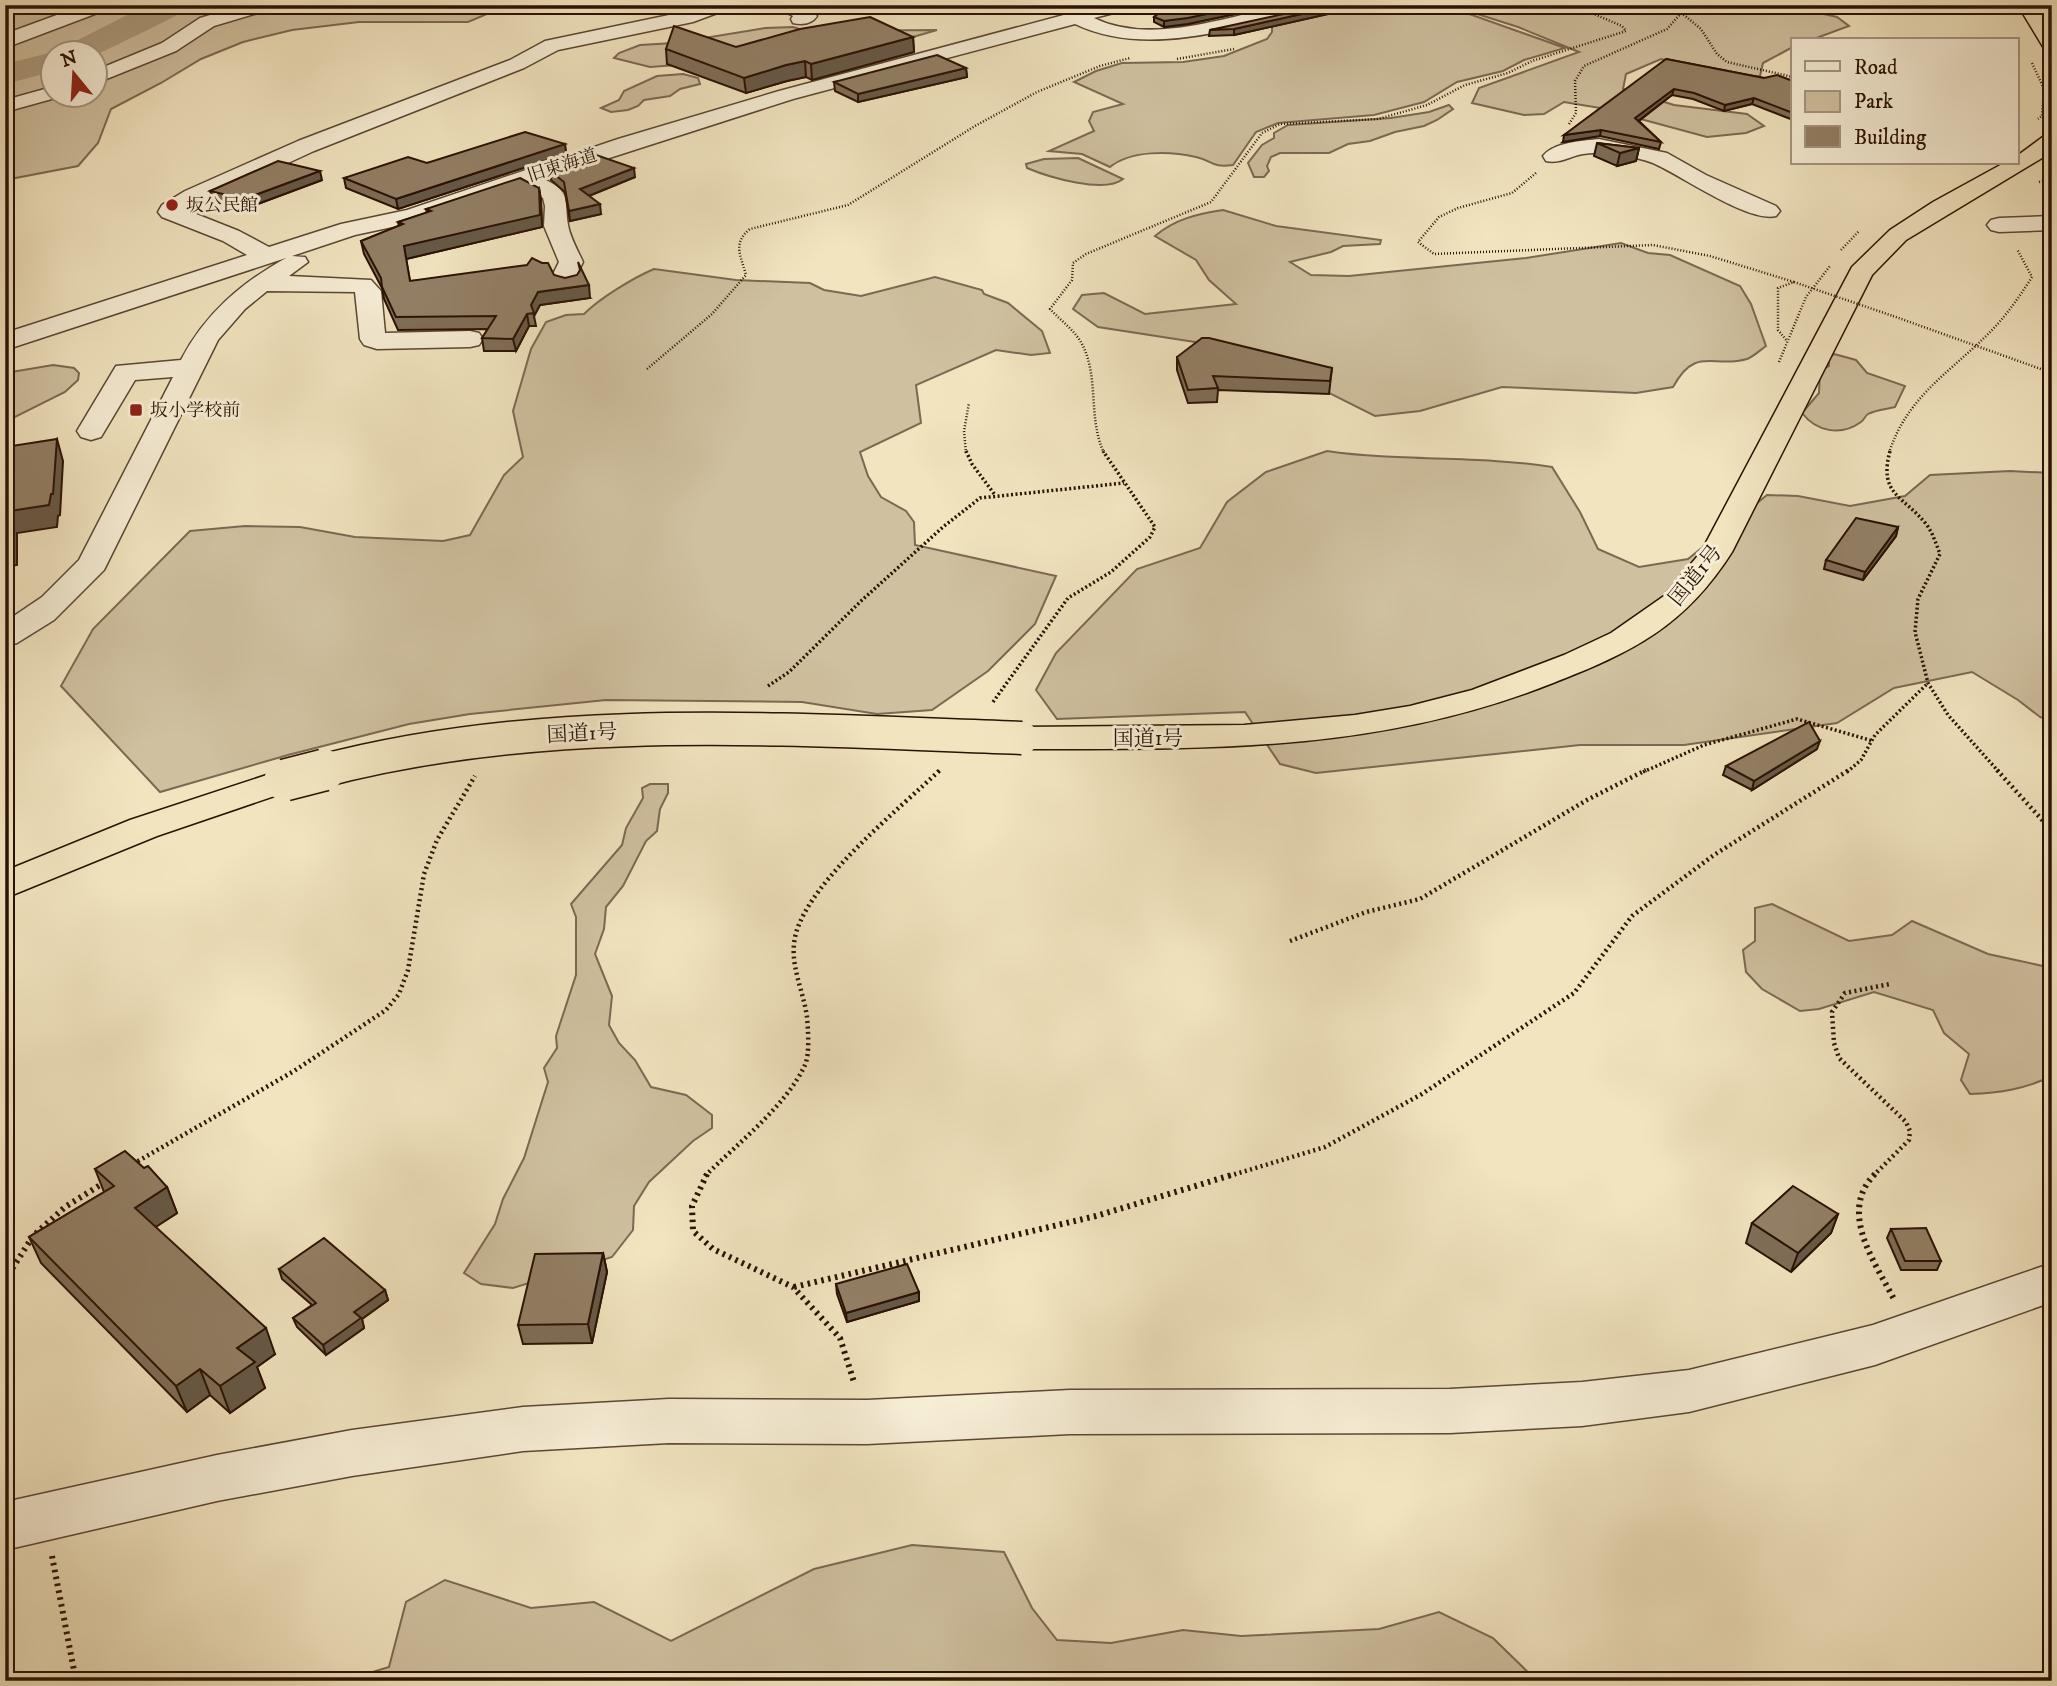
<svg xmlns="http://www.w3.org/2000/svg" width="2057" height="1686" viewBox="0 0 2057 1686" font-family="'IM FELL DW Pica','Noto Serif JP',serif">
<rect width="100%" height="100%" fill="#f1e4bf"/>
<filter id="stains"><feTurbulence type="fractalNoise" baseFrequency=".00286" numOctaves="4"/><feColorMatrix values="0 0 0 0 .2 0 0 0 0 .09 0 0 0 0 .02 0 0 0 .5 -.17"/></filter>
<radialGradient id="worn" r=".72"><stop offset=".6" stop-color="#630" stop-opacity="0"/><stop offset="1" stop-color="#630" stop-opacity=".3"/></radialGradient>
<g fill="#cfc09f" stroke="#7d6852" stroke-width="2" fill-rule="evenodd">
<path d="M5,5H508L468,22H359L292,30L243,42L201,59L161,83L111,109L98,143L78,166L5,180ZM52,52H94V94H52Z"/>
<path d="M1364,5H1444L1565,48L1524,60L1503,71L1457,82L1424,102L1374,115L1278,123L1256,132L1233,165C1211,168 1214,161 1196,157C1170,151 1131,150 1110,167L1082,154L1049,151L1094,131L1089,121L1093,112L1123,104L1074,82L1096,71L1122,63L1183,62L1224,56L1267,39L1272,32V26L1333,9Z"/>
<polygon points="1449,5 1784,5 1837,17 1849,26 1811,40 1793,40 1793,47 1763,63 1760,76 1747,79 1661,59 1626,74 1623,89 1674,105 1747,114 1764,126 1746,133 1707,137 1600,108 1564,102 1544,114 1524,115 1472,103 1479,88 1579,52 1518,27"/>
<polygon points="793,27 806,31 937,30 913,37 677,65 650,67 614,58 619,53 640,45 674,43 765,28"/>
<polygon points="683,74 698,78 700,84 680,89 670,96 644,100 638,106 628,110 611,112 601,108 619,100 624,91 657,76"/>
<polygon points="1449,105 1453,109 1437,120 1424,126 1395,132 1370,141 1348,144 1329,153 1280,153 1271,157 1267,166 1269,171 1264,177 1254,177 1248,163 1262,145 1274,138 1274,133 1288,125 1391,118 1429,112"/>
<path d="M1078,158L1123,179C1105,194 1048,177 1027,168L1026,164L1044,159Z"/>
<path d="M1223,210L1276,226L1381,240L1380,244L1343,246L1331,252L1290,262L1311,275L1349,276L1526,258L1621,243L1648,253L1670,255L1740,286L1751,304L1766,346C1760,350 1753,357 1747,359C1713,369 1696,345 1673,387L1636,393L1502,387L1420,411L1375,416L1331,394L1266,353L1098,327L1073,309L1082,295L1104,293L1145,314L1236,304L1209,280L1196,260L1155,236C1175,219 1197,214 1223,210Z"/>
<path d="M654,269L736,280L810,283L824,290L861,296L935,277L982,290L984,294L1008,303L1042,331L1050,353L1031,355L996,350L916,385L921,423L860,452L868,476L881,497L906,511L914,522L915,545L1056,576L1035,624L988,671L932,710L877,714L802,702L606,700L470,714L409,724L288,755L160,792L61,686L93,629L190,531L245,526L300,527L355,537L443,541L470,535L504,475L523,457L513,411L531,349L546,322L566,315L584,314C600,298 633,278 654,269Z"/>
<path d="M1834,354L1856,360L1867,373L1905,386L1895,407C1887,409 1875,410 1868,414C1865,416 1864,420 1861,422C1840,437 1816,431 1802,413L1819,393L1820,371L1829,366V358Z"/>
<polygon points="53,365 74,368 79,373 78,380 65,392 5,422 5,373"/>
<path d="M1327,451C1401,462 1477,455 1552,467L1580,512L1598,549L1639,567L1688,559L1767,495L1798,496L1850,506L1905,496L1930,475L2010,471L2052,473V722L2040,717L2018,700L1972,672L1894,688L1837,723L1684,745H1580L1316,773L1280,764L1245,712L1057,719L1036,690L1056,653L1137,569L1200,548L1227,502L1266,472Z"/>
<polygon points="650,784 668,784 668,793 660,809 657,831 646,841 623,886 606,907 604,929 595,954 612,996 609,1025 619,1043 635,1060 651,1087 686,1095 712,1115 712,1128 693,1141 649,1182 634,1206 633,1230 612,1257 513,1288 481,1284 464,1273 495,1224 503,1199 524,1158 548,1082 544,1068 557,1048 556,1036 576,975 576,917 571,904 622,845 626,828 643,798 642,788"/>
<path d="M1772,904L1849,941L1892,935L1912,921L1988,954L2052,968V1076C2025,1089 2000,1093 1970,1094L1961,1080L1969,1054L1944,1033L1933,1010L1874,992L1819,1009L1800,1011L1762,989L1746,972L1743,950L1755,941V908Z"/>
<polygon points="912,1545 1004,1552 1032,1608 1057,1640 1111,1643 1183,1630 1241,1636 1379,1629 1439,1612 1493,1638 1537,1681 343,1681 389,1667 406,1602 445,1580 531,1608 594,1602 671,1641 814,1569"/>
</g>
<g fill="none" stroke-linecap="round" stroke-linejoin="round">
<g fill="#ae9c7f" fill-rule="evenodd">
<path d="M193,5C189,11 108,49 94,56V52H63L68,45L145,6Z"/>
<polygon points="53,52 52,72 5,84 5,64"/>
</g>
<g stroke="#5c4633" stroke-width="3">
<g id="minor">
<polygon points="84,5 111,5 108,9 5,48 5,34"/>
<polygon points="244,5 274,5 271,9 214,26 176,51 94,84 94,71 162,43 200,18"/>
<path d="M705,5H731L728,9L693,22L558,50L524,68L314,151L186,210L239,231L269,247L341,224L407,210L618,139L779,91L1101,5H1132L1129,9L1094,18C1152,46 1225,16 1284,6C1300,3 1317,5 1333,5L1324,10C1244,22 1153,61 1075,24L793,99L544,179C572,192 564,200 568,225C570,237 578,251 583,262L576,276L579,281L576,286L567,288L558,286L552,276L559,262L544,226L545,206L543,198L522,187L420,221L355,235L292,256L305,257L308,262L289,276L371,280L381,291L385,333L470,331L479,333L483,339L479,345L470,347L377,349L364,345L360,339L355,292L267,291L245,309L218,340L104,570L54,620L17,643L5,646V622L42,597L79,560L173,377L135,380L101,437L91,440L81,437L77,431L116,366L181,360C205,314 241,283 286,258L5,350V333L247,255L223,241L162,217L158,212L162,205L185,191L298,141L510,60L545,41L688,11Z"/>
<path d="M772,5C788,5 806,3 817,16C812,24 802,25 793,23L791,19L793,16Z"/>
<polygon points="52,87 52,94 61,94 59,97 5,112 5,100"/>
<path d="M1599,139L1667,153L1706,175L1776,206L1780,211L1776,216C1748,223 1681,175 1653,163C1633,156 1603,151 1583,154C1570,156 1560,164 1546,161L1543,156C1554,142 1582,141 1599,139Z"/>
<polygon points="2052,216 2052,230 1999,232 1991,230 1987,225 1991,220 1999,218"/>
<polygon points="2052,1263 2052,1302 1875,1365 1689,1412 1582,1426 1450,1433 1070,1434 867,1444 669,1443 523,1451 352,1476 217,1501 5,1550 5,1502 217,1455 352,1430 523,1407 669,1399 867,1400 1070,1390 1450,1389 1582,1382 1689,1370 1873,1325"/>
</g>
</g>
<g stroke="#2b1104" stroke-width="3">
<g id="highway">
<polygon points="2023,5 2041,5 2040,12 2052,30 2052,52 2045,50 2022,12"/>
<path d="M2052,135V152L1906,240L1872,275L1732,552C1685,626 1633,652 1553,683C1377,753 1208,749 1022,749L1009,746L1004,738L1009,730L1022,727L1244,725L1355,715L1410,706L1472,690L1564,655L1611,633L1664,596L1701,552L1852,267L1890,230L1933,202L2004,163H2017V156L2044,136Z"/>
<polygon points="285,769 298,772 303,780 298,788 157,836 5,898 5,871 130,820"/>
</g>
</g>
<g stroke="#2b1104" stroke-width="2.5" stroke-dasharray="1 2" stroke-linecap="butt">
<polyline points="1672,5 1701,29 1717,54 1727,62 1793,77"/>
<polyline points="1177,59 1234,49"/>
<polyline points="2032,63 2044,89 2042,116 2038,119"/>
<polyline points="1569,124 1576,113 1575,81 1584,66 1667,29 1682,12"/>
<polyline points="1536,173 1512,193 1458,208 1439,217 1418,242 1434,254 1653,245 1710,256 1794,282 1778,288 1778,330 1787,341"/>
<polyline points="2039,182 2052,178"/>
<polyline points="1841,250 1859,231"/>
<polyline points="1893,316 2052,373"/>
<polyline points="1779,362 1806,297 1830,266"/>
<path d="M647,369L712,314L746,275C741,256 732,243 750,229L848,205L975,126L1037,92L1100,66L1130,58"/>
<polyline points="966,453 964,431 969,403"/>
<path d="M1104,453C1088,419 1099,379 1083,346C1076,331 1061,321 1050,309L1072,280L1073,263L1086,254L1211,202L1262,133L1280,124L1378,119L1427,105L1465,85L1508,73L1532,61L1626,31L1622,26L1587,11V5"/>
<path d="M1889,453C1906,399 1947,374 1985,337C2004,319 2018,299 2032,277L2017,249"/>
</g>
<g stroke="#2b1104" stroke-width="3.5" stroke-dasharray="2 2.5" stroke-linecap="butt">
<polyline points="966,451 972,464 995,495"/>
<path d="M1890,451C1878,495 1904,496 1926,524C1933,533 1936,544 1940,554L1918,599L1915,632L1928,683L1948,715L1999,772"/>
<polyline points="768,686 789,672 861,601 943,527 980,498 1124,483"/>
<polyline points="993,702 1068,598 1111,572 1150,537 1155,527 1103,451"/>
<polyline points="938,772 940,770"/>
<polyline points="1643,772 1704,745 1797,719 1873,741"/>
<polyline points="1847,772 1861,760 1875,735 1928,683"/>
</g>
<g stroke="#2b1104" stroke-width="4.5" stroke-dasharray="2 3.5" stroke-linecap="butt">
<polyline points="1997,770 2044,822 2052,835"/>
<polyline points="1290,941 1366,912 1420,899 1587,800 1646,770"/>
<polyline points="133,1164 294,1071 386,1010 399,994 408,970 424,874 437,840 475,776"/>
<path d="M705,1176C737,1144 786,1106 805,1065C810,1054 808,1029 807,1017C803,988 788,963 796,933C811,880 899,809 940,770"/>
<polyline points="1229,1176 1325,1147 1422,1094 1574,993 1632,916 1714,855 1849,770"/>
<polyline points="1873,1176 1909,1140 1910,1131 1906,1122 1839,1058 1834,1043 1832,1012 1845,993 1890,984"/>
</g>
<g stroke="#2b1104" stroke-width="6" stroke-dasharray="2.5 4.5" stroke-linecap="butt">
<polyline points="707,1174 692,1206 693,1231 713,1249 793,1287 840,1338 854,1382"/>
<path d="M1875,1174C1837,1212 1876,1264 1895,1301"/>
<polyline points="5,1280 33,1236 65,1207 105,1182"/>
<polyline points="794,1287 1096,1216 1235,1174"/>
<polyline points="52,1556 76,1681"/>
</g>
<use href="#minor" fill="#f6edd5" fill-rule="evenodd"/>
<use href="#highway" fill="#f1e4bf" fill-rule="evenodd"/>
<g stroke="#2b1104" stroke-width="35" stroke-linecap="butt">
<path id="highway-bridge-far1" d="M318,772C546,711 788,730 1022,738"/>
</g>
<g stroke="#2b1104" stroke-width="44" stroke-linecap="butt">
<polyline id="highway-bridge" points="285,780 324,770"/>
</g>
<polyline stroke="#2b1104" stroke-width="2.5" stroke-dasharray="1 2" stroke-linecap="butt" points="1794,282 1893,316"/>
<use href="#highway-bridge-far1" stroke="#f1e4bf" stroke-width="32"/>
<use href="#highway-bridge" stroke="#f1e4bf" stroke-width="41"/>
</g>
<g fill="#7e6d57" stroke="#2b1104" stroke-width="2">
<polygon points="805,5 836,5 816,12"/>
<polygon points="1169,5 1278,5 1188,24 1164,27 1154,22 1154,17"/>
<polygon points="1908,5 1939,5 1934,10"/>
<polygon points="1337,12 1234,35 1209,36 1210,30"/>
<polygon points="913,37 914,52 812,80 806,77 787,81 746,93 667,64 666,49 736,47"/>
<polygon points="1666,59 1764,78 1793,81 1793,120 1752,104 1724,111 1693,99 1672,95 1639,121 1661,142 1659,149 1600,136 1563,142"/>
<polygon points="966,68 967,77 858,102 835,91 834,82"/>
<polygon points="1597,143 1639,148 1636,161 1617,166 1594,156"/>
<polygon points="565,144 566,154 398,209 346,188 344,178 427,163"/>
<polygon points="549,170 635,177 589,196 601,214 570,221 565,192 551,180"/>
<polygon points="322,180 247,208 213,201 210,191"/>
<polygon points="539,188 541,200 542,227 406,259 410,281 554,275 590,298 540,305 534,316 536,326 529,326 516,351 484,351 482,338 488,329 398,330 384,299 382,288 364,254 361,241 399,226 398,222 427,213 426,209"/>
<polygon points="1177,357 1332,368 1329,394 1218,390 1217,402 1188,403 1177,370"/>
<polygon points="1898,527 1896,536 1863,580 1824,569 1826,560"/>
<polygon points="1817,749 1752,790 1723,775 1726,766"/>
<polygon points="144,1168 167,1187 177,1213 155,1227 275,1354 257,1367 265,1388 230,1413 210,1395 187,1412 41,1263 29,1237 104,1192 95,1169"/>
<polygon points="1838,1214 1831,1233 1791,1272 1746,1243 1752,1223"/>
<polygon points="1891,1229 1941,1261 1937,1270 1901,1270 1887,1238"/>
<polygon points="603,1253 607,1272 592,1343 523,1344 518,1325"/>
<polygon points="279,1269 385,1290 388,1300 362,1319 364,1328 326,1355 297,1327 293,1318 312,1305 282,1279"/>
<polygon points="836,1284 919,1292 919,1301 847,1322 837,1294"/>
</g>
<g fill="#665947" stroke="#2b1104" stroke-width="2">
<polygon points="818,5 836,5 816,12 816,6"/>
<polygon points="1250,5 1278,5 1188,24 1164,27 1164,21"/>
<polygon points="1338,6 1337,12 1234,35 1234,29"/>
<polygon points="913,37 914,52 812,80 811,64"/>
<polygon points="805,61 806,77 787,81 746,93 744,78 786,65"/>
<polygon points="966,68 967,77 858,102 858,94"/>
<polygon points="1674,89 1672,95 1634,124 1635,118"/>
<polygon points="1754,98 1752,104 1724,111 1725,105"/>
<polygon points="1601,130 1600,136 1563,142 1564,135"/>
<polygon points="565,144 566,154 398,209 396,199"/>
<polygon points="1639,148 1636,161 1617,166 1620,153"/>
<polygon points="634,168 635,177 581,199 580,189"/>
<polygon points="320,171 322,180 247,208 244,199"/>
<polygon points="539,188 541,200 542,227 406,259 404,246"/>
<polygon points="600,204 601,214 570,221 569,211"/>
<polygon points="589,285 590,298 540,305 534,316 531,305 538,292"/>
<polygon points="527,314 529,326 516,351 513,339"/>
<polygon points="57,439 63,461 60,515 58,516 57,527 17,533 17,565 5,567 5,543 10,511"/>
<polygon points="1898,527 1896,536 1863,580 1865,572"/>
<polygon points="1820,741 1817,749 1752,790 1754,781"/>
<polygon points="167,1187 177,1213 145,1234 135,1208"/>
<polygon points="1838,1214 1831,1233 1791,1272 1798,1253"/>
<polygon points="603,1253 607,1272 592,1343 588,1324"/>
<polygon points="385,1290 388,1300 362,1319 364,1328 326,1355 323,1345 354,1312"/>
<polygon points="919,1292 919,1301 847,1322 846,1313"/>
<polygon points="266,1328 275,1354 257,1367 265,1388 230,1413 220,1386 237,1348"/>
<polygon points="200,1369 210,1395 187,1412 176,1386"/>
</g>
<g fill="#927f65" stroke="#2b1104" stroke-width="2">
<polygon points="1169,5 1250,5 1188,18 1164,21 1154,17"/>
<polygon points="1325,5 1338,6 1234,29 1210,30"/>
<polygon points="870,17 913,37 811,64 805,61 786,65 744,78 666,49 674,26 736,47 800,29"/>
<polygon points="937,55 966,68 858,94 834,82"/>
<polygon points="1666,59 1764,78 1777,75 1793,81 1793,113 1754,98 1725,105 1694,93 1674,89 1635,118 1661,142 1601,130 1564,135"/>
<polygon points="525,132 565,144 396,199 344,178 408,157 427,163"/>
<polygon points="1597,143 1639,148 1620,153"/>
<polygon points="596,155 634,168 580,189 600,204 569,211 564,182 549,170"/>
<polygon points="278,161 320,171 244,199 210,191"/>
<polygon points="520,178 539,188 540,215 404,246 410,281 527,265 532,258 542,263 548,263 554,275 565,278 577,275 580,270 578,262 589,285 538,292 531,305 534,313 527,314 513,339 482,338 496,316 396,317 382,287 381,278 361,241 403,224 398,222 431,211 426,209"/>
<polygon points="1202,338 1209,338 1332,368 1330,381 1213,376 1218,388 1188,390 1177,357"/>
<polygon points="57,439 53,494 51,494 49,505 10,511 10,543 5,543 5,447"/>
<polygon points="1856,518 1898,527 1865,572 1826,560"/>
<polygon points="1809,722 1820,741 1754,781 1726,766"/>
<polygon points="125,1151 144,1168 148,1166 167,1187 135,1208 266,1328 237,1348 255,1362 220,1386 200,1369 176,1386 29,1237 114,1186 95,1169"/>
<polygon points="1793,1186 1838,1214 1798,1253 1752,1223"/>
<polygon points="1926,1228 1941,1261 1905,1261 1891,1229"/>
<polygon points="324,1238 385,1290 354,1312 361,1318 323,1345 293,1318 316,1303 279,1269"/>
<polygon points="603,1253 588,1324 518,1325 535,1254"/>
<polygon points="907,1264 919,1292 846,1313 836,1284"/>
</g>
<g fill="#8f2418" stroke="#f6edd5" stroke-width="2.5">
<circle cx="172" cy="205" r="7"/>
<rect x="129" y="403" width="14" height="14" rx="3.5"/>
</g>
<g text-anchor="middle" stroke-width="6" stroke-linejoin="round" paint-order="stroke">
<g font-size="18" fill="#2b1104" stroke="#f6edd5">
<text transform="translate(562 165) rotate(-18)" y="6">旧東海道</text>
</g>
<g font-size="18" fill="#2b1104" stroke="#f6edd5" text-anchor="start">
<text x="186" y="211">坂公民館</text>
<text x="150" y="416">坂小学校前</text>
</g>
<g font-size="21" fill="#2b1104" stroke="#f6edd5">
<text transform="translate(1695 575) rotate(-51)" y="7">国道1号</text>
<text transform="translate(582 733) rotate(-3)" y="7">国道1号</text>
<text x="1148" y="745">国道1号</text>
</g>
</g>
<rect width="2057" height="1686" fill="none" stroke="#f1e4bf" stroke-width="28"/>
<rect x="7" y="7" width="2043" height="1672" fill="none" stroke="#2b1104" stroke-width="3.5"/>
<rect x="14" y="14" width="2029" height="1658" fill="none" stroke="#2b1104" stroke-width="2"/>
<rect x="1791" y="38" width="228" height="126" fill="#f6edd5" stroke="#a59581" stroke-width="2"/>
<rect x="1805" y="61" width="35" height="10" fill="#f6edd5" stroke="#a59581" stroke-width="2"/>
<text x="1854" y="74" font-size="21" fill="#2b1104">Road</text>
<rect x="1805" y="91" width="35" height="21" fill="#cfc09f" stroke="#a59581" stroke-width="2"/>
<text x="1854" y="108" font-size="21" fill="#2b1104">Park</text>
<rect x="1805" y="126" width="35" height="21" fill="#927f65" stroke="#a59581" stroke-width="2"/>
<text x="1854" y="144" font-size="21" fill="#2b1104">Building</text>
<g transform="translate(74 74) rotate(342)"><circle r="33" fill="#f6edd5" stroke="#a59581" stroke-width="2"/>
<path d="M0-5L12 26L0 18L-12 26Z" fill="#8f2418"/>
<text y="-10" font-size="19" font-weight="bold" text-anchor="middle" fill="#2b1104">N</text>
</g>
<rect width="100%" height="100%" filter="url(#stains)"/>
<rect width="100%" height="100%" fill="url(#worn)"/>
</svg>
